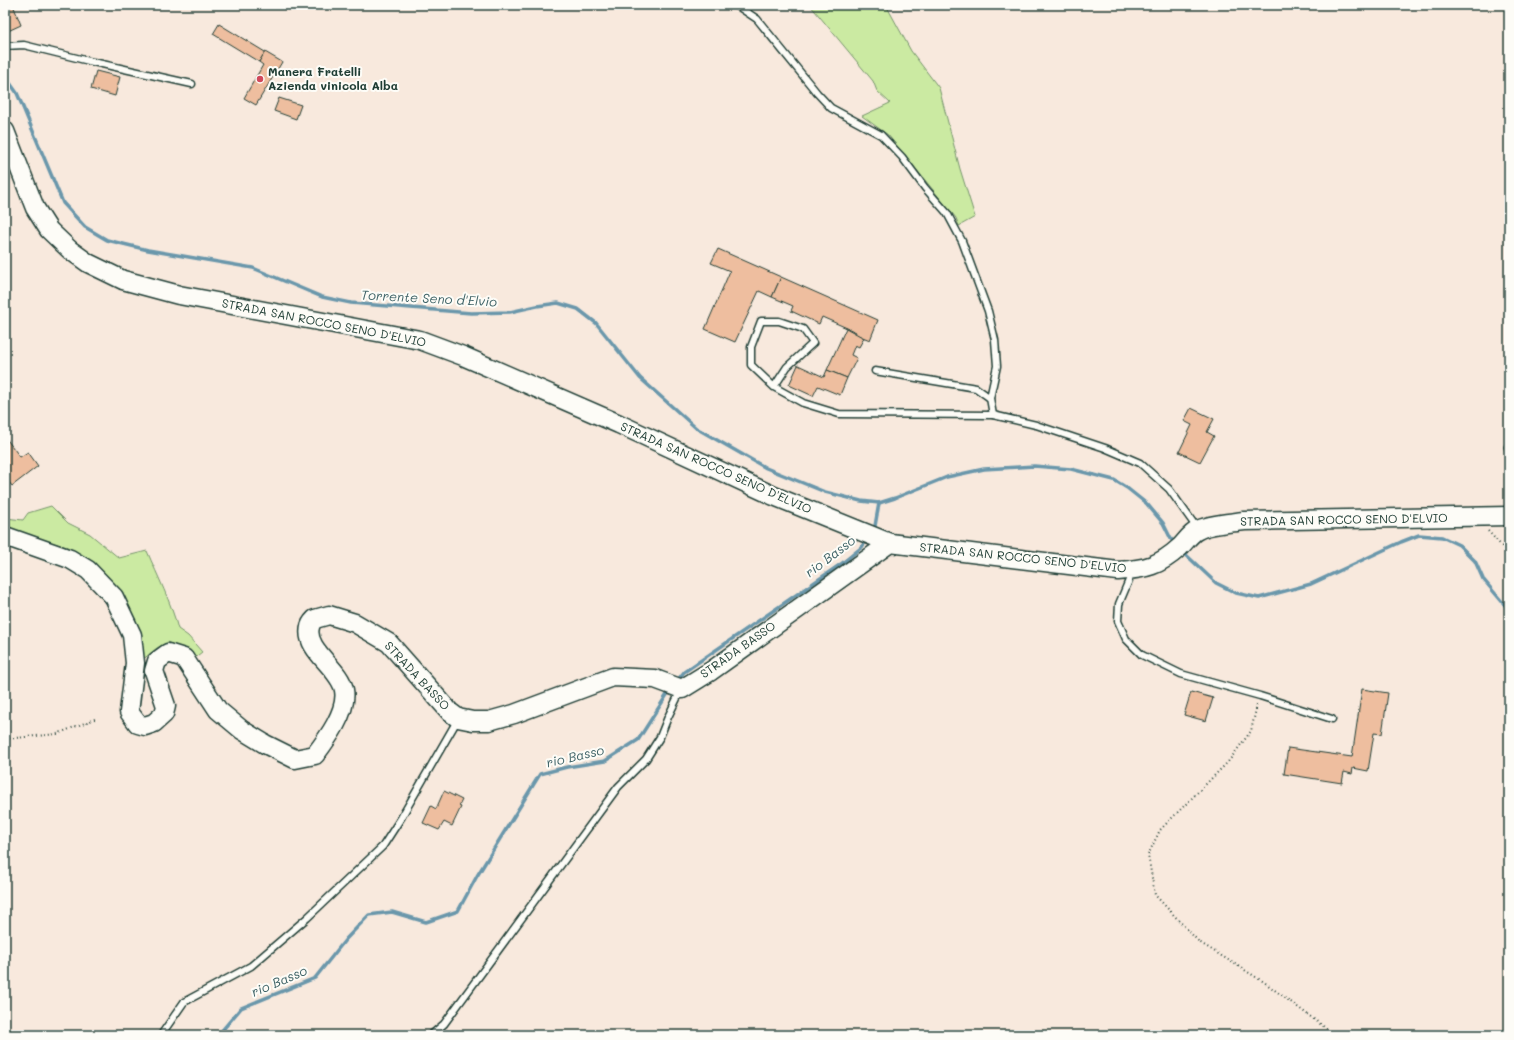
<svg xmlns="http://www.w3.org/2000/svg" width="1514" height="1040" viewBox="0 0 1514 1040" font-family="Mali,sans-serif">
<rect width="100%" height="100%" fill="#f8e9dd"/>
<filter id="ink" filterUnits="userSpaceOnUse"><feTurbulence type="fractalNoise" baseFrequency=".025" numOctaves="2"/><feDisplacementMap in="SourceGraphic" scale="8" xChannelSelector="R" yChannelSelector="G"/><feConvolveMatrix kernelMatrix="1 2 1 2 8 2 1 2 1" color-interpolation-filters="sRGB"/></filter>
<g filter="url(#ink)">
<g fill="#cbeaa2" stroke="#75946b">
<polygon points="810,5 886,5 911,51 939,88 960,169 975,217 959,226 956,218 888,135 862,116 890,103 877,91 873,81"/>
<path d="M51,506L68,523L90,534L119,558L147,551C158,577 171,602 178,629L188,636L202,652L193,659L168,642L157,648L141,661L91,562L67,547L5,529V518L23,520L28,513Z"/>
</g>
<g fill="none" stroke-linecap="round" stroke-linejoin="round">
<g stroke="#6a97ab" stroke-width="3.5">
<polyline points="5,76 17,93 63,203 85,227 107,240 148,250 253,268 322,297 351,303 471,313 510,312 537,306 558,303 578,309 596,323 640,378 696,428 766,468 825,492 861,501 879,503 895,498 947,477 984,469 1034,466 1071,469 1114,480 1127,488 1147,504 1163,523 1171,539 1176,544"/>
<polyline points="873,531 875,526 879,503"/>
<polyline points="1183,552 1216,583 1236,593 1259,598 1311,584 1401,542 1419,535 1442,537 1459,545 1475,561 1483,579 1509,610"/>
<polyline points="676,682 684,672 841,564 862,547 867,539"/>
<polyline points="220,1035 220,1033 241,1008 315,978 346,939 369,915 392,912 426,922 458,911 477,876 540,774 567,767 605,761 638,740 670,690"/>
</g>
</g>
<g fill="#eebe9f" stroke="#1f3d34">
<polygon points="5,5 13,5 21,25 8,31 5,22"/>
<polygon points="219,24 265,52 259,62 213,34"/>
<polygon points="265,52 282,62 256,105 244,98 263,65 259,62"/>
<polygon points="96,71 120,77 115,96 91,89"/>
<polygon points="279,98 301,105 296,119 274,111"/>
<polygon points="718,249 781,277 772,297 759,291 735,342 705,329 730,271 711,263"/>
<polygon points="781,277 878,320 870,340 855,334 856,332 822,317 819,324 791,311 793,306 772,297"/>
<polygon points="846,328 864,338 859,347 855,345 851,355 857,358 847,378 827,370"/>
<polygon points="798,365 824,377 827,370 847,378 840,395 818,386 813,396 789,385"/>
<polygon points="1191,408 1214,419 1207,432 1214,436 1200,462 1179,452 1192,425 1184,421"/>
<polygon points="5,437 20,457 28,452 38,466 12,486 5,477"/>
<polygon points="1362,689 1388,693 1382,734 1374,733 1368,771 1353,768 1352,774 1344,772 1342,783 1284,774 1288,748 1352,757"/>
<polygon points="1191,692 1213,698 1206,721 1184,715"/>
<polygon points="444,791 462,800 459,806 461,807 452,826 444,822 439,830 423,823 431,806 436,809"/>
</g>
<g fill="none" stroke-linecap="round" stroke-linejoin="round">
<g stroke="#1f3d34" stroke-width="9">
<g id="lane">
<polyline points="736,5 757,19 817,93 831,108 881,135 902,157 925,188 947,213 962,241 988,311 995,340 997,366 990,398 993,415"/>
<polyline points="5,46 24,45 93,62 192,84"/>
<polyline points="875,371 976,388 990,398"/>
<polyline points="774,387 787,367 813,343 803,329 779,321 761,321 751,347 751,365 774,387 803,403 839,414 993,415 1036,425 1105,448 1140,463 1169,489 1197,528"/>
<polyline points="1509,447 1508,447 1509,450"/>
<polyline points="1132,573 1119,604 1118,621 1126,639 1142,655 1181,674 1260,696 1332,719"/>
<polyline points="161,1035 184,1002 251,966 307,918 383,846 401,818 458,719"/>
<polyline points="431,1035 444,1024 618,787 646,759 660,737 668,717 681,690"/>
</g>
</g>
<g stroke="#1f3d34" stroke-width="21">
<g id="secondary">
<path d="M5,131L35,208L49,230L70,250L88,263L123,280L179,295L420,340L463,356L619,424L774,496L890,543L1118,571C1146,569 1159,566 1180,547C1185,542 1191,533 1198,530C1209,524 1231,523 1244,521L1509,516"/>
<path d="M5,536L70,559L88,570L114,597L132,635L135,663L129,712L138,724L145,726L154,723L164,714L166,706L154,671L157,661L168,653L184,658L218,710L242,730L265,744L295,759L315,755C327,739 348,711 344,690C340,668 304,650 310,627C310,624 313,621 315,619L329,615L355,623L389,643L450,712L458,718L473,721H489L514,714L613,677L655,679L682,689L711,671L890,543"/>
</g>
</g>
<g stroke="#1f3d34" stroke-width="2" stroke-dasharray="1 3" stroke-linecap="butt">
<polyline points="1488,531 1509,554"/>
<polyline points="1257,705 1251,731 1228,762 1160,830 1148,855 1155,895 1199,942 1264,982 1335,1035"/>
<polyline points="5,739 57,734 97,718"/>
</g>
<use href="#lane" stroke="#fdfcf7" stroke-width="6"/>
<use href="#secondary" stroke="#fdfcf7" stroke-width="18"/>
</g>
</g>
<circle fill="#d1495b" stroke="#fdfcf7" stroke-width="1.5" cx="260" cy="79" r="4"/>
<g text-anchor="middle" stroke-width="4" stroke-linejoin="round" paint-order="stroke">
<g font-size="12" font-weight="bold" fill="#1f3d34" stroke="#fdfcf7" text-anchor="start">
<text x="268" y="76">Manera Fratelli<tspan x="268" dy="14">Azienda vinicola Alba</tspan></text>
</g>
<g font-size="12" fill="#1f3d34" stroke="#fdfcf7">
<text transform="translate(324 323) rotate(11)" y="4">STRADA SAN ROCCO SENO D'ELVIO</text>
<text transform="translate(716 468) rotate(24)" y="4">STRADA SAN ROCCO SENO D'ELVIO</text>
<text transform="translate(1344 520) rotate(-1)" y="4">STRADA SAN ROCCO SENO D'ELVIO</text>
<text transform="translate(1023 558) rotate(6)" y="4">STRADA SAN ROCCO SENO D'ELVIO</text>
<text transform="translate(738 650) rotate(-35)" y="4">STRADA BASSO</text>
<text transform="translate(417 676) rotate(47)" y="4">STRADA BASSO</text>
</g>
<g font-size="13" font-style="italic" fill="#3e6266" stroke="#fdfcf7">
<text transform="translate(429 298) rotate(3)" y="5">Torrente Seno d'Elvio</text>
<text transform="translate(830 556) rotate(-37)" y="5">rio Basso</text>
<text transform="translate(575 756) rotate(-13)" y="5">rio Basso</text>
<text transform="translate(279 981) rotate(-23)" y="5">rio Basso</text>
</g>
</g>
<rect width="1514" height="1040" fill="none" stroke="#fdfcf7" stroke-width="20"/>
<rect x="10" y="10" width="1494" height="1020" fill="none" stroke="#1f3d34" stroke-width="1.5" filter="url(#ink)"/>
</svg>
